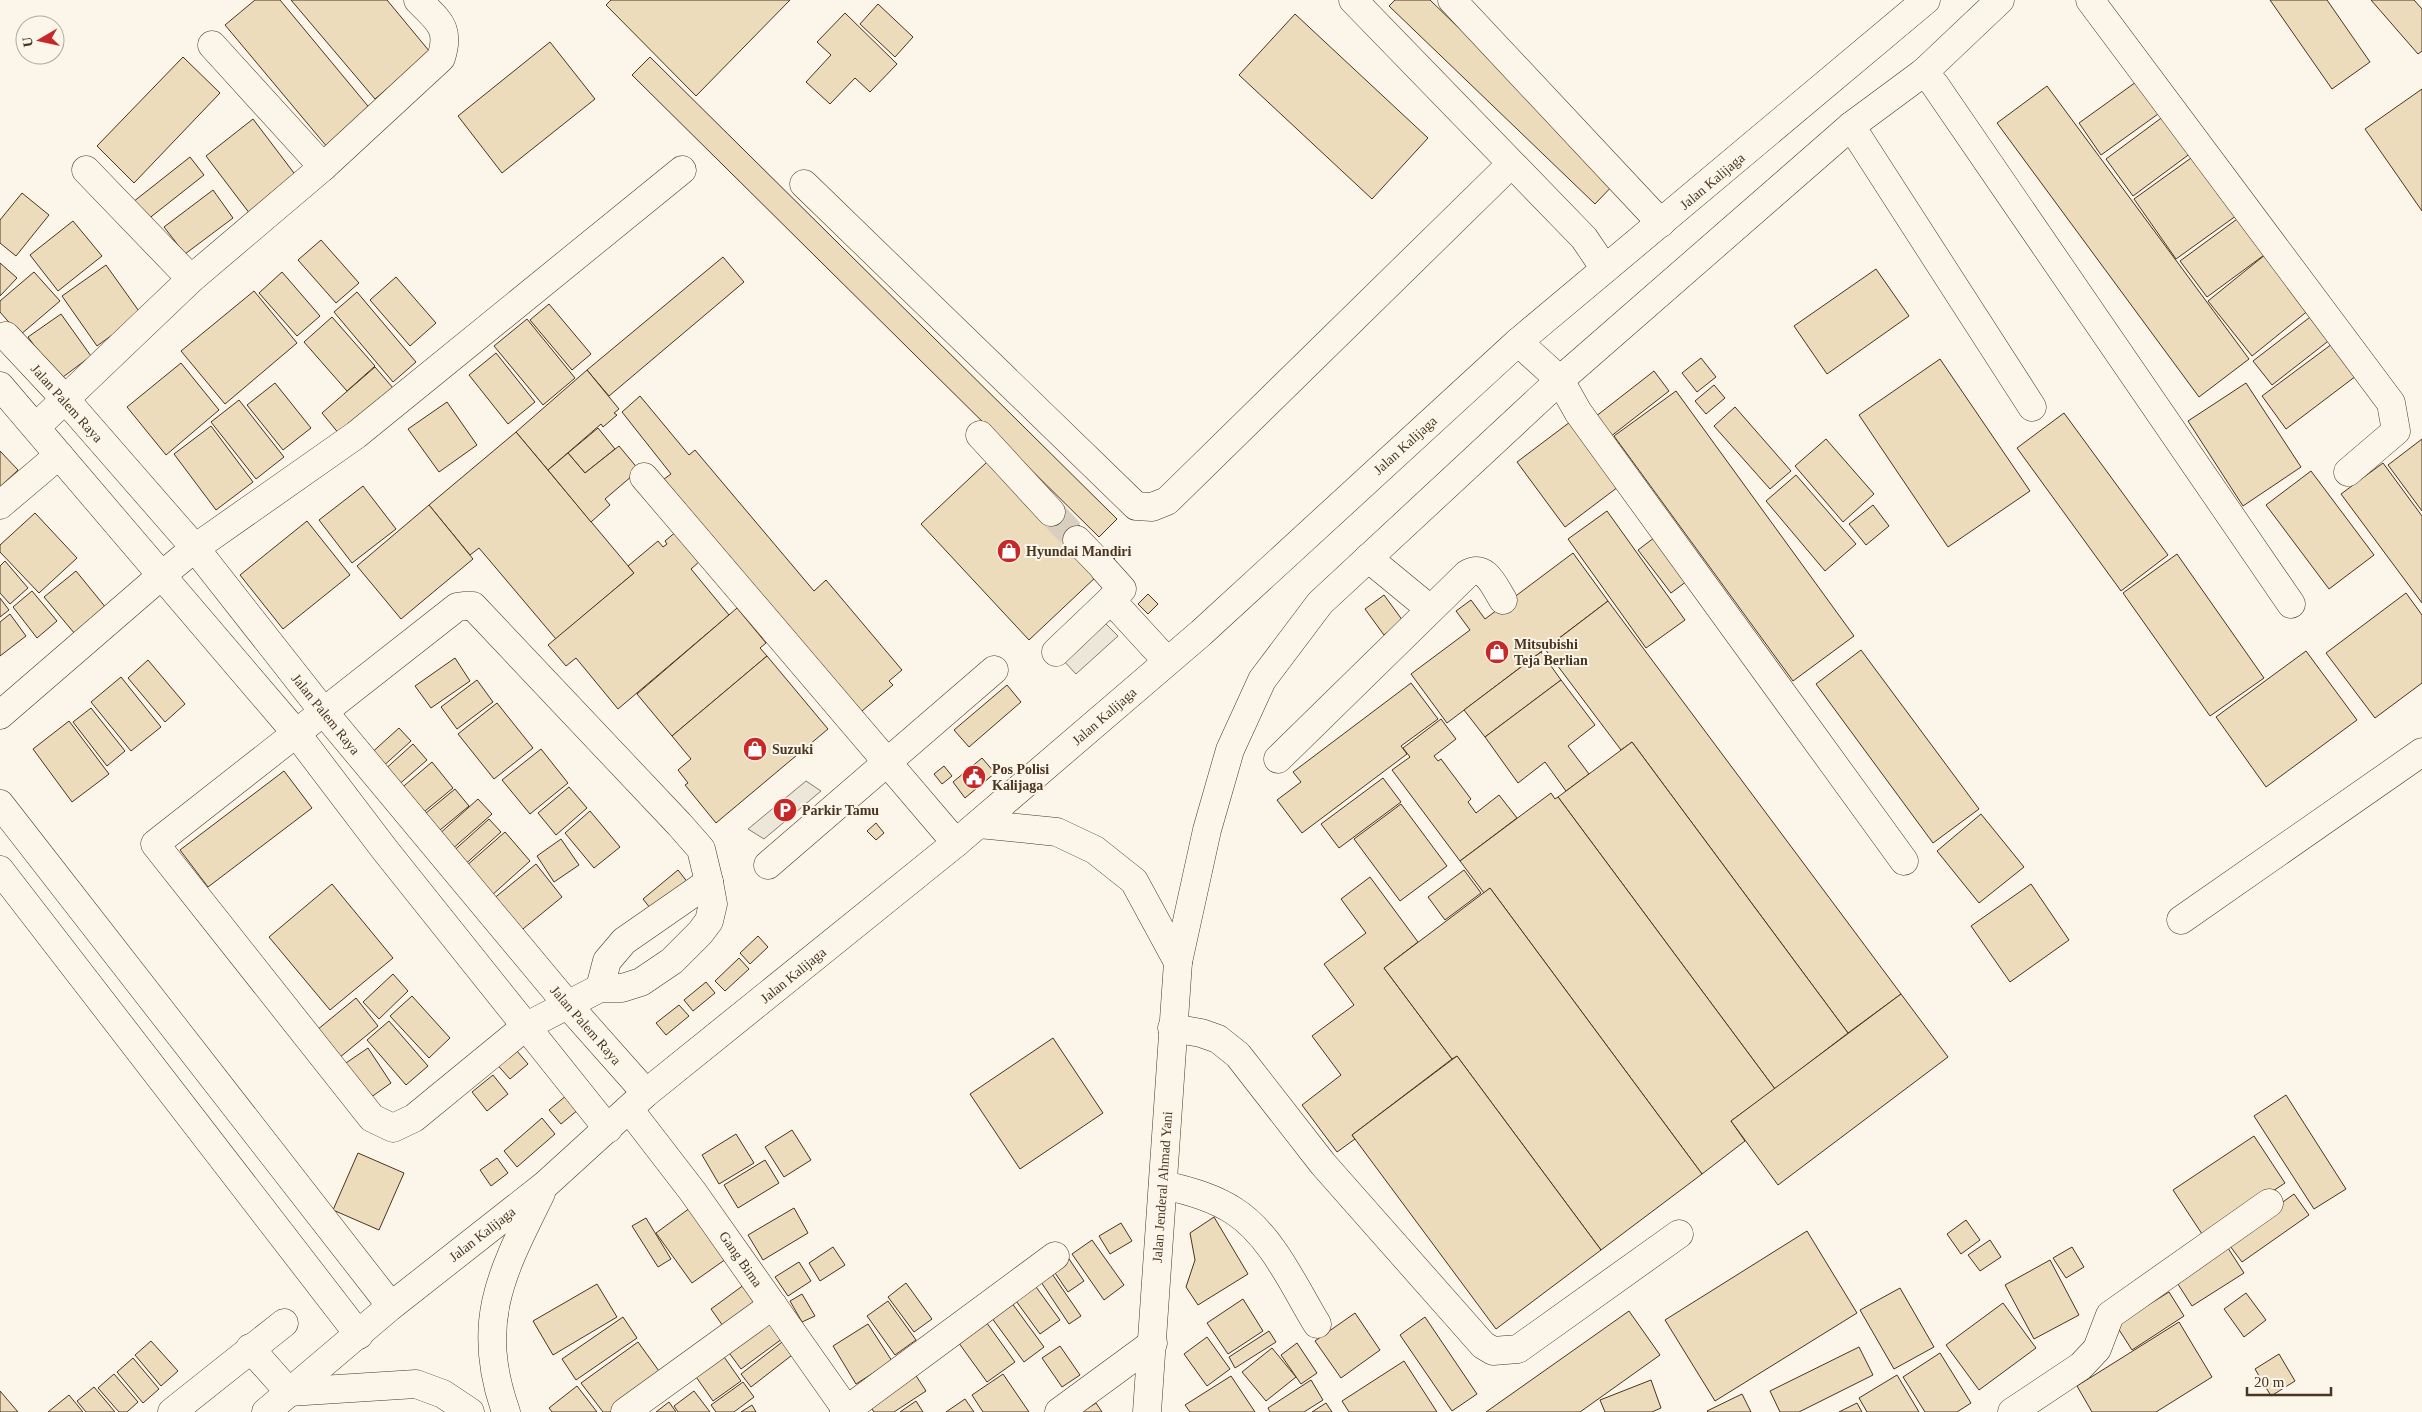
<svg xmlns="http://www.w3.org/2000/svg" width="2422" height="1412" viewBox="0 0 2422 1412" font-family="'Times New Roman',serif">
<rect width="100%" height="100%" fill="#fbf6e9"/>
<g fill="#ede7d9" stroke="#887966">
<polygon points="1103,621 1118,636 1076,674 1062,659"/>
<polygon points="806,781 821,791 764,839 748,829"/>
</g>
<g fill="#ecdcbc" stroke="#4a3520">
<polygon points="255,0 280,0 372,111 328,148 225,25"/>
<polygon points="291,0 387,0 430,52 375,99"/>
<polygon points="611,0 790,0 696,96 606,5"/>
<polygon points="1395,0 1430,0 1617,181 1595,204 1389,6"/>
<polygon points="2270,0 2327,0 2370,62 2332,89"/>
<polygon points="2371,0 2414,0 2422,9 2422,51 2418,54"/>
<polygon points="878,4 913,37 895,57 860,24"/>
<polygon points="845,13 897,64 870,92 855,78 830,104 806,82 831,55 817,42"/>
<polygon points="1295,14 1428,138 1372,199 1239,75"/>
<polygon points="550,42 595,99 502,173 458,116"/>
<polygon points="183,57 220,93 134,183 97,146"/>
<polygon points="650,57 1117,519 1099,537 632,75"/>
<polygon points="2143,77 2165,109 2101,155 2079,123"/>
<polygon points="2047,86 2249,359 2199,397 1997,123"/>
<polygon points="2422,89 2422,211 2365,129"/>
<polygon points="2168,113 2195,150 2133,196 2106,159"/>
<polygon points="253,119 297,177 250,214 206,156"/>
<polygon points="2198,153 2240,213 2176,259 2134,199"/>
<polygon points="190,157 204,175 147,220 133,202"/>
<polygon points="213,190 233,218 185,254 164,227"/>
<polygon points="22,193 49,215 16,256 0,243 0,220"/>
<polygon points="2244,214 2271,250 2207,297 2180,261"/>
<polygon points="73,221 102,256 58,291 30,255"/>
<polygon points="321,240 359,283 336,303 298,260"/>
<polygon points="2271,250 2315,305 2252,356 2208,301"/>
<polygon points="723,257 744,282 609,396 587,370"/>
<polygon points="0,263 17,278 0,296"/>
<polygon points="106,265 141,314 97,346 62,296"/>
<polygon points="1876,269 1909,316 1827,374 1794,326"/>
<polygon points="34,272 60,301 20,335 0,312 0,301"/>
<polygon points="282,272 320,316 297,336 259,293"/>
<polygon points="396,277 436,323 410,346 370,300"/>
<polygon points="254,291 297,343 225,404 181,351"/>
<polygon points="357,292 416,362 393,382 334,312"/>
<polygon points="549,304 591,354 572,370 530,320"/>
<polygon points="2318,311 2336,335 2272,385 2253,361"/>
<polygon points="61,314 91,356 59,380 28,337"/>
<polygon points="332,317 375,366 347,391 304,342"/>
<polygon points="527,319 575,378 543,405 494,346"/>
<polygon points="2332,344 2356,376 2286,429 2262,396"/>
<polygon points="496,353 535,402 508,424 469,375"/>
<polygon points="1701,358 1716,377 1697,392 1682,373"/>
<polygon points="1940,359 2030,491 1948,547 1859,415"/>
<polygon points="181,363 219,410 166,455 127,407"/>
<polygon points="375,367 393,388 340,435 322,413"/>
<polygon points="587,370 619,409 614,413 617,415 603,427 601,424 548,470 516,432"/>
<polygon points="1654,371 1669,391 1610,437 1595,417"/>
<polygon points="275,383 311,428 283,450 247,405"/>
<polygon points="2246,383 2301,467 2243,506 2188,421"/>
<polygon points="1714,385 1725,398 1706,414 1695,401"/>
<polygon points="1676,391 1854,636 1793,681 1614,436"/>
<polygon points="640,396 689,455 695,450 814,591 826,580 902,670 889,681 893,685 856,716 660,482 671,474 622,412"/>
<polygon points="239,400 284,457 256,479 211,422"/>
<polygon points="447,402 477,445 439,472 408,429"/>
<polygon points="1735,407 1791,471 1770,489 1714,426"/>
<polygon points="2064,413 2168,555 2121,591 2017,448"/>
<polygon points="1570,422 1618,487 1565,527 1517,462"/>
<polygon points="211,426 253,482 216,510 174,454"/>
<polygon points="598,428 615,449 585,473 568,453"/>
<polygon points="516,432 634,573 556,639 479,548 470,555 429,505"/>
<polygon points="1826,439 1874,494 1843,522 1795,466"/>
<polygon points="2422,439 2422,511 2388,465"/>
<polygon points="619,446 639,470 605,499 610,505 591,522 548,470 568,453 585,473"/>
<polygon points="0,451 18,470 0,487"/>
<polygon points="987,462 1060,504 1085,532 1091,573 1111,554 1115,559 1029,640 921,524"/>
<polygon points="2383,463 2422,516 2422,603 2341,494"/>
<polygon points="2311,471 2374,555 2329,589 2266,505"/>
<polygon points="1796,475 1856,544 1825,571 1766,501"/>
<polygon points="363,486 396,529 352,563 319,520"/>
<polygon points="429,505 473,559 401,619 357,566"/>
<polygon points="1873,505 1889,526 1866,545 1849,524"/>
<polygon points="1607,511 1685,620 1646,648 1568,539"/>
<polygon points="35,513 77,558 39,593 0,552 0,545"/>
<polygon points="307,521 350,575 283,629 240,575"/>
<polygon points="684,525 708,554 691,569 729,615 618,709 576,658 566,666 548,645 634,573 628,566 658,541 663,547 667,544 665,541"/>
<polygon points="1663,531 1695,575 1671,593 1638,550"/>
<polygon points="1573,553 1608,601 1447,723 1411,674 1470,630 1456,611 1471,600 1485,619"/>
<polygon points="2177,554 2264,678 2210,716 2123,593"/>
<polygon points="5,561 28,588 10,604 0,593 0,566"/>
<polygon points="76,571 111,614 80,640 44,597"/>
<polygon points="32,591 57,621 37,638 13,607"/>
<polygon points="2406,593 2422,615 2422,683 2375,718 2326,653"/>
<polygon points="1148,594 1158,604 1148,614 1138,604"/>
<polygon points="1384,595 1403,621 1384,635 1365,609"/>
<polygon points="0,598 9,610 0,617"/>
<polygon points="1608,601 1901,994 1848,1033 1632,742 1621,750 1545,649"/>
<polygon points="737,608 766,643 760,648 767,656 672,736 637,694"/>
<polygon points="10,614 26,636 0,656 0,622"/>
<polygon points="1861,650 1979,809 1933,843 1816,684"/>
<polygon points="2306,651 2357,720 2266,787 2216,717"/>
<polygon points="1541,652 1561,680 1485,737 1464,710"/>
<polygon points="767,656 828,729 716,823 685,785 688,783 678,770 691,759 672,736"/>
<polygon points="455,658 470,681 431,708 415,686"/>
<polygon points="148,660 185,704 165,722 128,678"/>
<polygon points="121,677 161,727 131,751 91,702"/>
<polygon points="477,680 493,702 457,729 441,707"/>
<polygon points="1561,680 1595,725 1568,746 1589,774 1566,791 1545,762 1518,783 1485,737"/>
<polygon points="1411,683 1438,719 1401,746 1407,754 1302,833 1277,800 1301,782 1293,772"/>
<polygon points="1007,685 1021,702 969,747 954,730"/>
<polygon points="497,703 533,748 494,779 458,734"/>
<polygon points="91,708 125,751 107,766 73,722"/>
<polygon points="1441,719 1456,739 1434,756 1438,761 1441,759 1471,799 1468,802 1476,813 1499,795 1517,818 1460,861 1392,770 1410,757 1403,748"/>
<polygon points="69,721 109,774 72,802 33,749"/>
<polygon points="399,728 411,741 380,769 368,756"/>
<polygon points="1632,742 1848,1033 1775,1089 1558,797"/>
<polygon points="413,744 427,760 396,787 382,772"/>
<polygon points="541,749 568,783 530,814 502,780"/>
<polygon points="982,758 995,773 965,798 953,782"/>
<polygon points="432,762 453,788 419,816 398,791"/>
<polygon points="944,766 952,776 942,784 934,774"/>
<polygon points="284,771 312,808 208,887 180,850"/>
<polygon points="1383,778 1401,802 1339,848 1321,824"/>
<polygon points="569,787 587,808 556,835 538,813"/>
<polygon points="455,789 469,806 434,835 420,818"/>
<polygon points="1551,793 1555,799 1558,797 1775,1089 1731,1121 1745,1141 1702,1174 1490,888 1484,893 1460,861"/>
<polygon points="478,799 492,814 450,851 437,836"/>
<polygon points="1401,804 1447,866 1400,901 1354,839"/>
<polygon points="590,811 620,847 594,868 565,833"/>
<polygon points="1981,814 2024,867 1979,903 1937,851"/>
<polygon points="489,819 501,832 461,868 449,855"/>
<polygon points="876,823 884,833 876,840 867,831"/>
<polygon points="505,832 530,861 491,896 465,867"/>
<polygon points="561,839 579,865 554,882 537,856"/>
<polygon points="536,864 562,897 518,933 492,900"/>
<polygon points="678,870 689,884 654,913 643,899"/>
<polygon points="1464,870 1481,893 1445,920 1428,897"/>
<polygon points="1370,877 1418,942 1384,968 1452,1059 1352,1135 1355,1139 1337,1152 1302,1105 1341,1075 1312,1036 1354,1005 1324,964 1366,933 1341,899"/>
<polygon points="332,884 393,958 330,1010 269,937"/>
<polygon points="2031,884 2069,940 2010,982 1971,926"/>
<polygon points="1490,888 1702,1174 1601,1250 1457,1056 1452,1059 1384,968"/>
<polygon points="758,936 768,947 750,964 740,953"/>
<polygon points="739,958 749,969 725,991 715,981"/>
<polygon points="393,974 408,991 379,1019 363,1002"/>
<polygon points="706,982 715,993 693,1011 684,1000"/>
<polygon points="1901,994 1948,1057 1778,1185 1731,1121"/>
<polygon points="412,996 450,1038 429,1058 390,1016"/>
<polygon points="356,998 378,1026 339,1058 317,1030"/>
<polygon points="679,1005 689,1016 666,1035 656,1023"/>
<polygon points="389,1021 428,1066 406,1085 367,1040"/>
<polygon points="1053,1038 1103,1113 1020,1169 970,1094"/>
<polygon points="511,1044 528,1064 510,1079 493,1060"/>
<polygon points="368,1048 391,1083 367,1100 343,1065"/>
<polygon points="1457,1056 1601,1250 1496,1329 1352,1135"/>
<polygon points="493,1075 508,1094 487,1111 472,1092"/>
<polygon points="573,1090 585,1104 561,1124 549,1110"/>
<polygon points="2286,1095 2346,1189 2314,1209 2254,1116"/>
<polygon points="542,1118 555,1134 517,1167 504,1151"/>
<polygon points="792,1130 811,1160 784,1177 765,1147"/>
<polygon points="736,1134 754,1163 719,1184 702,1155"/>
<polygon points="2254,1136 2285,1183 2204,1237 2173,1190"/>
<polygon points="358,1153 404,1173 379,1230 333,1210"/>
<polygon points="497,1158 508,1173 491,1186 480,1170"/>
<polygon points="765,1160 779,1183 738,1208 724,1185"/>
<polygon points="2294,1194 2309,1215 2242,1262 2227,1242"/>
<polygon points="690,1208 726,1259 692,1283 656,1233"/>
<polygon points="794,1208 808,1233 763,1260 748,1235"/>
<polygon points="1214,1217 1248,1274 1198,1305 1186,1287 1195,1260 1190,1233"/>
<polygon points="646,1218 671,1259 658,1267 632,1226"/>
<polygon points="1966,1220 1980,1240 1961,1254 1947,1234"/>
<polygon points="1121,1223 1132,1241 1110,1254 1099,1236"/>
<polygon points="1807,1231 1857,1313 1715,1401 1665,1320"/>
<polygon points="1092,1240 1124,1285 1104,1300 1072,1254"/>
<polygon points="1990,1240 2001,1257 1980,1271 1968,1255"/>
<polygon points="2226,1245 2244,1273 2192,1306 2174,1278"/>
<polygon points="833,1247 845,1265 820,1281 809,1263"/>
<polygon points="2072,1247 2084,1267 2066,1278 2053,1258"/>
<polygon points="1067,1256 1084,1281 1068,1292 1051,1267"/>
<polygon points="2050,1260 2079,1315 2034,1339 2005,1285"/>
<polygon points="799,1262 811,1281 788,1296 775,1277"/>
<polygon points="1048,1268 1081,1316 1069,1324 1037,1276"/>
<polygon points="752,1279 764,1296 723,1326 711,1309"/>
<polygon points="1031,1280 1060,1320 1040,1334 1011,1294"/>
<polygon points="906,1283 932,1319 914,1332 888,1297"/>
<polygon points="597,1284 617,1317 553,1355 533,1321"/>
<polygon points="1900,1288 1934,1347 1894,1369 1860,1310"/>
<polygon points="2169,1292 2184,1316 2132,1350 2116,1325"/>
<polygon points="2246,1293 2266,1320 2244,1337 2224,1309"/>
<polygon points="802,1294 815,1316 802,1322 790,1301"/>
<polygon points="1006,1295 1044,1347 1024,1362 986,1310"/>
<polygon points="1243,1299 1263,1331 1228,1354 1207,1323"/>
<polygon points="888,1301 916,1340 895,1355 867,1316"/>
<polygon points="2003,1303 2036,1348 1979,1390 1946,1345"/>
<polygon points="1629,1311 1660,1355 1580,1412 1486,1412"/>
<polygon points="769,1312 786,1336 741,1369 724,1346"/>
<polygon points="1355,1313 1380,1350 1341,1378 1315,1341"/>
<polygon points="981,1315 1015,1362 987,1382 953,1335"/>
<polygon points="623,1317 637,1338 576,1380 562,1359"/>
<polygon points="1425,1317 1477,1394 1452,1411 1400,1335"/>
<polygon points="2179,1322 2212,1377 2156,1412 2092,1412 2077,1386"/>
<polygon points="868,1324 892,1361 856,1384 833,1346"/>
<polygon points="1269,1331 1276,1342 1235,1368 1229,1357"/>
<polygon points="1207,1337 1230,1369 1207,1386 1184,1354"/>
<polygon points="786,1339 796,1352 751,1387 741,1374"/>
<polygon points="151,1341 178,1371 161,1386 135,1355"/>
<polygon points="638,1342 664,1378 617,1412 603,1412 581,1383"/>
<polygon points="1297,1343 1317,1373 1301,1384 1281,1355"/>
<polygon points="1060,1346 1080,1375 1062,1387 1042,1358"/>
<polygon points="1859,1347 1873,1375 1799,1412 1780,1412 1770,1391"/>
<polygon points="1272,1348 1296,1377 1266,1401 1242,1372"/>
<polygon points="1940,1353 1971,1403 1957,1412 1925,1412 1903,1377"/>
<polygon points="722,1354 741,1381 713,1401 694,1374"/>
<polygon points="2279,1354 2295,1381 2271,1396 2255,1369"/>
<polygon points="133,1358 159,1389 143,1403 117,1372"/>
<polygon points="1404,1361 1437,1412 1349,1412 1342,1401"/>
<polygon points="911,1368 926,1391 894,1412 874,1412 865,1399"/>
<polygon points="114,1374 138,1402 127,1412 119,1412 98,1388"/>
<polygon points="1003,1374 1029,1412 983,1412 972,1395"/>
<polygon points="1897,1375 1919,1412 1867,1412 1859,1398"/>
<polygon points="1231,1376 1255,1412 1190,1412 1185,1405"/>
<polygon points="1311,1380 1323,1400 1304,1412 1270,1412 1268,1408"/>
<polygon points="1651,1380 1661,1408 1652,1412 1605,1412 1600,1400"/>
<polygon points="743,1382 754,1397 734,1412 716,1412 711,1405"/>
<polygon points="577,1386 597,1412 552,1412 549,1408"/>
<polygon points="94,1387 115,1412 86,1412 77,1401"/>
<polygon points="0,1391 18,1412 0,1412"/>
<polygon points="694,1391 710,1412 678,1412 674,1406"/>
<polygon points="1742,1394 1751,1412 1708,1412 1707,1411"/>
<polygon points="69,1395 83,1412 48,1412"/>
<polygon points="965,1399 974,1412 946,1412"/>
<polygon points="916,1401 923,1412 900,1412"/>
<polygon points="669,1402 676,1412 656,1412"/>
<polygon points="1096,1403 1102,1412 1082,1412"/>
<polygon points="1326,1403 1332,1412 1312,1412"/>
<polygon points="1857,1403 1862,1412 1839,1412"/>
<polygon points="752,1405 756,1412 741,1412"/>
</g>
<g fill="none" stroke-linecap="round" stroke-linejoin="round">
<polyline stroke="#d8cfc1" stroke-width="28" stroke-dasharray="28 14" stroke-linecap="butt" points="1051,512 1077,540"/>
<g stroke="#4a3520" stroke-width="29">
<g id="minor">
<polyline points="1353,0 1584,238 1605,269"/>
<polyline points="1452,0 1661,223"/>
<polyline points="2090,0 2391,403 2396,431 2348,472"/>
<polyline points="212,45 323,167"/>
<polyline points="1924,72 1935,85 2291,604"/>
<polyline points="1851,126 2032,407"/>
<polyline points="86,170 191,279"/>
<polyline points="804,184 1136,506 1152,507 1167,501 1511,164"/>
<polyline points="6,336 65,399 195,548 323,711 567,1004 646,1093"/>
<polyline points="1560,380 1578,412 1904,861"/>
<polyline points="0,386 296,733 385,850 608,1129"/>
<path d="M36,427L191,279L323,167L441,58C451,27 438,21 418,0"/>
<polyline points="980,435 1051,512"/>
<polyline points="644,477 956,843"/>
<polyline points="0,505 59,455"/>
<polyline points="1077,540 1100,564"/>
<polyline points="1368,558 1430,609"/>
<polyline points="1111,600 1167,661"/>
<polygon points="465,606 473,606 679,824 701,849 709,882 713,904 709,921 700,933 672,961 641,982 622,988 600,988 525,1027 414,1118 393,1128 372,1118 155,844 457,607"/>
<polyline points="1056,652 1122,589 1104,569"/>
<polyline points="0,715 162,575 195,548 356,435 682,170"/>
<path d="M1278,759L1467,574C1486,563 1494,586 1503,600"/>
<polyline points="0,804 391,1306"/>
<polyline points="768,865 994,670"/>
<polyline points="0,870 359,1335"/>
<polyline points="2181,920 2422,752"/>
<polyline points="600,988 607,961 624,941 709,882"/>
<polyline points="1172,1028 1201,1033 1218,1039 1238,1055 1323,1164 1483,1345 1493,1351 1518,1349 1679,1234"/>
<polyline points="629,1109 693,1192 848,1412"/>
<path d="M1163,1185C1187,1190 1213,1197 1234,1211C1271,1234 1295,1288 1317,1324"/>
<polyline points="250,1348 289,1392"/>
<polyline points="172,1412 284,1323"/>
<polyline points="625,1412 773,1305"/>
<polyline points="844,1412 1055,1256"/>
<polyline points="1059,1412 1153,1343"/>
<polyline points="2012,1412 2081,1366 2097,1349 2110,1315 2269,1203"/>
</g>
</g>
<g stroke="#4a3520" stroke-width="29">
<g id="highway">
<polyline points="1518,342 1560,380"/>
<polyline points="979,824 1057,832 1095,850 1134,881 1178,962"/>
<polyline points="289,1392 416,1384 443,1394 470,1412"/>
<polyline points="266,1412 391,1306 545,1185 646,1093 956,843 1201,633 1518,342 1926,0"/>
<path d="M506,1412C474,1322 502,1272 541,1193"/>
<polyline points="1147,1412 1178,962 1207,830 1230,750 1262,680 1320,603 1560,380 1851,126 1924,72 2000,0"/>
</g>
</g>
<use href="#minor" stroke="#fbf6e9" stroke-width="28"/>
<use href="#highway" stroke="#fbf6e9" stroke-width="28"/>
</g>
<defs>
<g id="shop-disc" transform="scale(1.25)"><circle r="9.5" fill="#c62828" stroke="#fbf6e9"/><path d="M-5-2.5h2.3a2.7 3.5 0 0 1 5.4 0H5L5.5 6h-11ZM-1.5-2.5h3a1.5 2.3 0 0 0-3 0Z" fill="#fff"/></g>
<g id="civic-disc" transform="scale(1.25)"><circle r="9.5" fill="#c62828" stroke="#fbf6e9"/><path d="M-.6-6.5H3V-4.5H.6V-3L4-1V1h2V6H-6V1h2V-1L-.6-3ZM-1.2 2.5V6h2.4V2.5Z" fill="#fff"/></g>
<g id="parking-disc" transform="scale(1.25)"><circle r="9.5" fill="#c62828" stroke="#fbf6e9"/><path d="M-3.5-5.5H1a3.5 3.5 0 0 1 0 7H-1V5.5H-3.5ZM-1-3.4V-.6H.8a1.4 1.4 0 0 0 0-2.8Z" fill="#fff"/></g>
</defs>
<g fill-rule="evenodd">
<use href="#shop-disc" x="1009" y="551"/>
<use href="#shop-disc" x="1497" y="652"/>
<use href="#shop-disc" x="755" y="749"/>
<use href="#civic-disc" x="974" y="777"/>
<use href="#parking-disc" x="785" y="810"/>
</g>
<g text-anchor="middle" stroke-width="4" stroke-linejoin="round" paint-order="stroke">
<g font-size="14" fill="#4a3520" stroke="#fbf6e9">
<text transform="translate(1712 181) rotate(-40)" y="5">Jalan Kalijaga</text>
<text transform="translate(67 403) rotate(48)" y="5">Jalan Palem Raya</text>
<text transform="translate(1405 445) rotate(-42)" y="5">Jalan Kalijaga</text>
<text transform="translate(326 714) rotate(51)" y="5">Jalan Palem Raya</text>
<text transform="translate(1104 716) rotate(-41)" y="5">Jalan Kalijaga</text>
<text transform="translate(793 975) rotate(-39)" y="5">Jalan Kalijaga</text>
<text transform="translate(586 1025) rotate(49)" y="5">Jalan Palem Raya</text>
<text transform="translate(1162 1187) rotate(-86)" y="5">Jalan Jenderal Ahmad Yani</text>
<text transform="translate(482 1234) rotate(-38)" y="5">Jalan Kalijaga</text>
<text transform="translate(741 1259) rotate(55)" y="5">Gang Bima</text>
</g>
<g font-size="14" font-weight="bold" fill="#4a3520" stroke="#fbf6e9" text-anchor="start">
<text x="1026" y="556">Hyundai Mandiri</text>
<text x="1514" y="649">Mitsubishi<tspan x="1514" dy="16">Teja Berlian</tspan></text>
<text x="772" y="754">Suzuki</text>
<text x="992" y="774">Pos Polisi<tspan x="992" dy="16">Kalijaga</tspan></text>
<text x="802" y="815">Parkir Tamu</text>
</g>
</g>
<g transform="translate(40 40) rotate(261)"><circle r="24" fill="#fbf6e9" stroke="#b4a999"/>
<path d="M0-4L9 19L0 12L-9 19Z" fill="#c62828"/>
<text y="-8" font-size="14" font-weight="bold" text-anchor="middle" fill="#4a3520">U</text>
</g>
<path d="M2247 1387v8h84v-8" fill="none" stroke="#4a3520" stroke-width="2.5"/>
<text x="2254" y="1387" font-size="15" fill="#4a3520" stroke="#fbf6e9" stroke-width="4" paint-order="stroke">20 m</text>
</svg>
